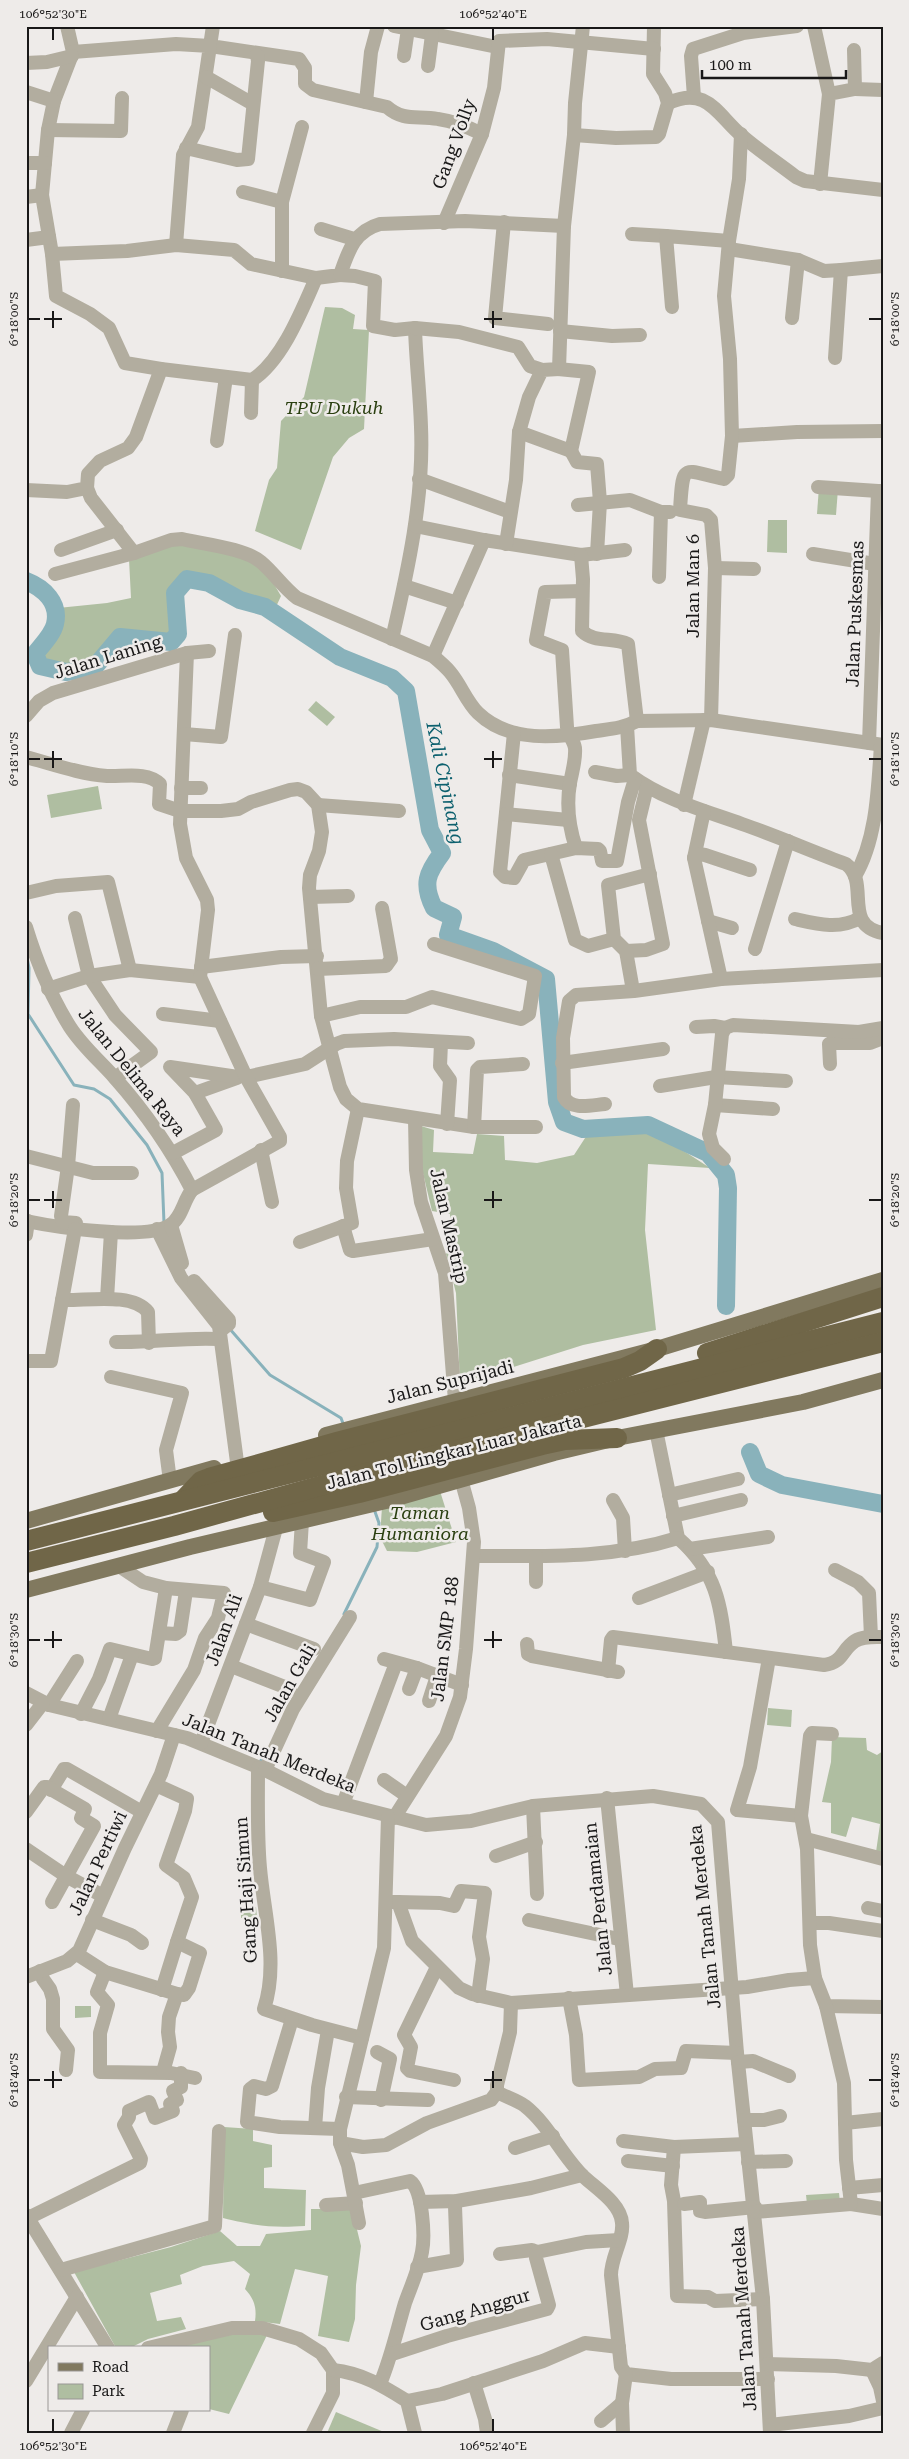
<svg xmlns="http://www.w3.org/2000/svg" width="909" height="2459" viewBox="0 0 909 2459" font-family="'Roboto Serif',serif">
<rect width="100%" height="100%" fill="#eeebe9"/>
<g fill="#afbea1">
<polygon points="325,307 342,308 355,315 353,329 369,330 364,429 349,438 333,457 301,550 255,531 269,480 277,468 281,421 304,397"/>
<polygon points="819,487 838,489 836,515 817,514"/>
<polygon points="768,520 787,520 787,553 767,552"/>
<path d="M174,542L245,555L268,574L281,596L275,609L232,594L216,581L202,577L187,578L174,592L172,635L167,638L114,637L103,646L90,668L63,669L41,665L37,655C50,639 57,628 58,608L107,603L131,598L129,559Z"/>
<polygon points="316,701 335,717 327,726 308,710"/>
<polygon points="98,786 102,809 51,818 47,795"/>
<polygon points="421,1126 434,1130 433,1152 473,1154 477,1134 504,1136 505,1160 537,1163 574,1155 587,1135 650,1133 687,1153 710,1168 648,1164 645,1230 656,1330 583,1345 460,1384 456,1293 446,1254 451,1248 450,1214 432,1211 422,1169"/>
<polygon points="440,1491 456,1542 417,1552 387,1551 380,1537 382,1507"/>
<polygon points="768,1708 792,1710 791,1727 767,1725"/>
<polygon points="832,1737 866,1738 867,1750 877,1755 883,1751 883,1854 876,1852 880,1824 852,1817 846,1837 831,1833 831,1803 822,1802 831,1762"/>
<polygon points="256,1907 257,1917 241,1918 241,1908"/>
<polygon points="75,2006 91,2006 91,2017 75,2018"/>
<path d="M224,2127L253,2129V2141L272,2145V2167L264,2168V2188L306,2190L305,2226C271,2228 256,2226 223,2218Z"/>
<polygon points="839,2193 840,2202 807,2204 806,2195"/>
<path d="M311,2209H352L361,2246L356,2285L355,2319L349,2342L318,2336L328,2276L295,2269L280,2324L255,2321C257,2307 254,2299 245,2289L250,2274L234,2261L203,2266L180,2275L182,2284L150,2293L157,2321L181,2317L186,2329L148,2339L130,2348H116L74,2272L171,2247L220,2231L237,2246H260L266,2234L311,2230Z"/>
<polygon points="218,2333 268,2333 229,2414 209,2409 209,2348 160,2348"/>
<polygon points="336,2412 384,2432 385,2433 327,2433"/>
</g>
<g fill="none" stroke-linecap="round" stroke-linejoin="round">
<g stroke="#89b2bb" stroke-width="3">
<polyline points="26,652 44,641"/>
<polyline points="26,952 29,968 28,1014 74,1085 94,1089 110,1099 147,1145 162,1173 164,1223"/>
<polyline points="229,1328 270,1375 341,1418 344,1426"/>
<polyline points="344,1614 377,1547 379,1523 374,1509"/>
<polyline points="260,1762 267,1750"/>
</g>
<g stroke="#89b2bb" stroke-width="18">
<path d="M26,581C44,588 60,603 55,624C53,634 41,646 35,654L40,666L66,672L93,669L120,637L171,642L178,634L175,593L187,579L209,583L240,600L265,607L340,657L392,678L406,691L430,830L442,853C427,873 422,884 434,908L453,917L448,935L493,951L546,979L557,1102L564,1122L583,1129L648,1125L708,1153L726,1175L728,1188L726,1306"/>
<polyline points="750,1452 759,1474 782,1485 883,1504"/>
</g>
<g stroke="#b2ad9f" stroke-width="14">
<polyline points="67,26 73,52"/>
<path d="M213,26L210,46L299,59L305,68V84L313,90L387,107C404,122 418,115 438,119C454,121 468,127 482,134"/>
<polyline points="394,26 497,47"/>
<polyline points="814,26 829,94"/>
<polyline points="73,52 54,101 48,130 42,195 52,254 56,296 90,314 109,328 125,363 161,369"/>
<polyline points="73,52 176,44 210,46 198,127 183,155 176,245"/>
<polyline points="404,56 408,29"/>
<polyline points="26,63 47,62 72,56"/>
<polyline points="428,66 432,35"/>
<polyline points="206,77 253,104"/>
<polyline points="855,89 883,90"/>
<polyline points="26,92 54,101"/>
<polyline points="694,97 691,56 693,49 743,33 797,26"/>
<polyline points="366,102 371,52 378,26"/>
<path d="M668,103C707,86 716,113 741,135C758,150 778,163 796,177L805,181L883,190"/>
<polyline points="48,130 121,131 122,98"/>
<polyline points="574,135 616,138 656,137 659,134 668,103 665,93 653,74 654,26"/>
<polyline points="186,148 237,160 248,159 258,61 257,55"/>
<polyline points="26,163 45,163"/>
<polyline points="820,184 829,94 855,89 854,50"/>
<polyline points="243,192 282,202"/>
<polyline points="26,197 42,195"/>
<polyline points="504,222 495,318 548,324"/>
<polyline points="444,223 482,134 494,88 499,41 547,39 654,49"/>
<polyline points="321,229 354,239"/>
<polyline points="632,234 666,236"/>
<polyline points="26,240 49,237"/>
<polyline points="729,249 798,260 824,271 841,270 835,358"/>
<path d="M52,254L127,251L176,245L234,250L251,264L316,278L340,275C348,252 354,231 380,224L465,221L564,226"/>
<polyline points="841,270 883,266"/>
<polyline points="282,271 282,202 302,127"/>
<path d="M340,275L355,276L375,281L373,326L395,330L415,328C416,361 420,394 421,427C424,498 408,570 392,639"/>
<polyline points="672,307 666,236 729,241"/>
<polyline points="792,318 798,260"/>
<polyline points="415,328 459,332 518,347 530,366 542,370"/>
<polyline points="560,331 612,336 640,335"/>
<polyline points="251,413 252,380"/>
<polyline points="519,432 571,451 589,372 558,369"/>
<polyline points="732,436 797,432 883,431"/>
<polyline points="217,441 226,377"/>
<polyline points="571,451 577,462 597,464 600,502 597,554"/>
<polyline points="419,479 510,512"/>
<polyline points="818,487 878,491"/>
<path d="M87,488L91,498L134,553L171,540L182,539C202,544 245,548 261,562C274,573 283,587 297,598L433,656C439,661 445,666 450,672C461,685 466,701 478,713C509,743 557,738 596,731C610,729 624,728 637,721L711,720L883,745"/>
<path d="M26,490L67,492L87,488L88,474L100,461L128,448L136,437L161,369L252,380C282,361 302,310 316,278"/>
<polyline points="578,505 630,500 661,512"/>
<polyline points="415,526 484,540 581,555 625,550"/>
<polyline points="506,544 516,480 519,432 529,397 542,370 559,369 564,226 574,135 575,103 583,26"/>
<polyline points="61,550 117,530"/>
<polyline points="813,554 875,564"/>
<path d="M581,555L583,579L582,631C594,643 613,637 628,644L637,721"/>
<polyline points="715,568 754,569"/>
<polyline points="55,574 134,553"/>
<polyline points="659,577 661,512 670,512"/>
<polyline points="404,586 457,603"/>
<polyline points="187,653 180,824 186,858 207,900 208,910 200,977"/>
<polyline points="433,656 484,540"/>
<polyline points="26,716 39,701 53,693 187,653 209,651"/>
<path d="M711,720L715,568L711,520L706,515L680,510C683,461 682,470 724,479L728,475L732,436L730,359L724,296L729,241L739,179L741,134"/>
<path d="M627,726L630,775C664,800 703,810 742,824C777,836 811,851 846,864C871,883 841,925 883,933"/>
<polyline points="514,733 500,872 505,877 514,878 524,860 576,848 598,849 600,851 602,861 617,861 628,802 635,779"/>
<polyline points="184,734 221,737 235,635"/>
<polyline points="869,743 878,491 883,491"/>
<path d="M26,757C52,764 80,774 107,776C123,777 147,771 160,784L159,804L180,811H221L238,809L251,802L290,790L298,789L306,792L318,805L322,832L319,851L310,875L309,888L321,1016L340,1087L346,1099L358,1109L474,1127H536"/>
<polyline points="595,772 617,776 630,775"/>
<polyline points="509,775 570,784"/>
<polyline points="181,788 201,788"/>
<polyline points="318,805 399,811"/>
<polyline points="684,805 704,720"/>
<polyline points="506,814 568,820"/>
<path d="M576,848C569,827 566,806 570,783C572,772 576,760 575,748C574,741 568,735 567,727L562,650L536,640L545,592L582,591"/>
<polyline points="551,854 575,940 588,946 614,939"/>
<polyline points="694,858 704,811"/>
<path d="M855,876C877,839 878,787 881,745"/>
<polyline points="26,893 56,886 108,882 130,970"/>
<polyline points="310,897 348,896"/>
<polyline points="75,918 89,976 115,1015 151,1052 115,1078"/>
<path d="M795,919C817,924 839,930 860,918"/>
<polyline points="708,921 732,928"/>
<path d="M26,927C37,963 50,995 70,1027C83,1047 100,1061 115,1078C146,1113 171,1149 192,1190C183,1201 182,1218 170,1225C146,1241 55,1227 26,1221"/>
<polyline points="755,949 788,841"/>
<polyline points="626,951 646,950 663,944 639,820 647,787"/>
<polyline points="201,967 281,957 317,956"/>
<polyline points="318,969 386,966 391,959 382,908"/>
<polyline points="721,979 694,858 699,854 705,855 750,870"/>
<polyline points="632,985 626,951 614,939 608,885 650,874"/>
<polyline points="48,989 89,976 130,970 200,977"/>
<polyline points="163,1014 220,1021"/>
<polyline points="321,1016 360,1007 406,1007 432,997 521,1019 529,1014 535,976 434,944"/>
<polyline points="696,1027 714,1026 725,1028"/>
<polyline points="441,1043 440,1066 450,1080 447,1124"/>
<polyline points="562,1063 663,1049"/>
<polyline points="830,1064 829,1044 831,1043 870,1043 883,1038"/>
<polyline points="246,1077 305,1064 336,1044 344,1041 394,1039 468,1043"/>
<polyline points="660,1086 716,1077 786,1081"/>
<polyline points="195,1093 237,1078"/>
<path d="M605,1104C592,1105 571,1111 564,1097L563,1038L569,1001L576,995L634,991L721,979L883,970"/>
<polyline points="73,1105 68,1166 61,1216 63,1222 76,1223"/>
<polyline points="715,1105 773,1109"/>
<polyline points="415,1119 416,1170 421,1202 445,1273 455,1401"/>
<polyline points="474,1127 477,1070 480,1067 523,1064"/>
<polyline points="261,1150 272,1202"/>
<polyline points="173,1153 216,1130 195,1093 170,1067 238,1077"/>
<polyline points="26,1156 93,1173 132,1173"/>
<polyline points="724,1159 713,1148 709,1134 715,1105 722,1034 725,1028 733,1025 859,1032 883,1028"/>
<polyline points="192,1190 280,1141 280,1137 246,1077 200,977"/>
<polyline points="171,1225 182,1263"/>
<polyline points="343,1226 350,1250 353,1251 433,1239"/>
<polyline points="157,1229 181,1278 219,1326 237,1462"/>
<polyline points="26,1235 28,1221"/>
<polyline points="300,1242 352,1223 346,1188 347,1161 358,1109"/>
<polyline points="194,1281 229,1320 229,1324 220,1331"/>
<polyline points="107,1299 111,1232"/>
<path d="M62,1300C87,1301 132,1292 148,1312L149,1343"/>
<path d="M116,1342C151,1343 184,1337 219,1339"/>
<polyline points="26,1361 51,1361 75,1229"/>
<polyline points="111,1377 182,1393 166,1450 170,1481"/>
<path d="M656,1430L678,1538C716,1571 721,1604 726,1652"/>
<polyline points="669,1495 738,1479"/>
<polyline points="613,1500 623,1518 625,1551"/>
<polyline points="673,1516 741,1500"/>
<polyline points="690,1549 768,1537"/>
<path d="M474,1556C543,1556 611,1559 678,1538"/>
<polyline points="536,1556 536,1582"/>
<polyline points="119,1566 143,1582 166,1588 224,1593 218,1618 205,1638 194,1670 157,1731"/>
<polyline points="835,1570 858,1582 869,1593 871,1637"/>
<polyline points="260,1587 310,1600 324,1562 300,1553 302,1521"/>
<polyline points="639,1598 708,1572"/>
<polyline points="246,1624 314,1649"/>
<polyline points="159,1633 176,1634 180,1631 186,1591"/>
<polyline points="527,1644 528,1654 532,1656 618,1672"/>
<polyline points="769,1658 750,1767 737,1810 801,1816"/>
<polyline points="384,1659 417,1668 462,1685"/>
<polyline points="231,1666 290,1689"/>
<path d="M608,1671L611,1640L613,1637L824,1665C844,1662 841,1650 855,1641C863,1636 874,1637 883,1637"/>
<polyline points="409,1689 417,1668"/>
<polyline points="26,1693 49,1705 187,1738 265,1770 323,1799 426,1825 471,1821 533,1806 653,1796 701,1804 718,1822 737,2053 763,2299 770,2433"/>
<polyline points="429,1701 437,1676"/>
<polyline points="49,1705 77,1661"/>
<polyline points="81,1714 99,1679 110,1649 152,1659 155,1658 166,1588"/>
<polyline points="109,1719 132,1655"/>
<polyline points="26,1725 43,1703"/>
<polyline points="201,1743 260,1587 276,1528"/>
<path d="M258,1768C258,1801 257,1835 260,1868C264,1915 279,1963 264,2009L312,2025L362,2038"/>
<polyline points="265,1770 293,1709 350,1617"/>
<polyline points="384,1780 407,1796"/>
<polyline points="51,1790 64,1769 67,1769 142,1812"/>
<polyline points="607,1798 627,1995"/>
<polyline points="343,1804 396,1663"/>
<polyline points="533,1806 537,1894"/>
<polyline points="26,1812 44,1787 47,1787 85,1809 81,1818 94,1826 52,1902"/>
<polyline points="394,1818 446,1736 460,1697 466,1649 474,1542 469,1508 461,1479"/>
<polyline points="806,1839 883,1859"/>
<polyline points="26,1849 66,1876 103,1896"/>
<polyline points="496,1856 536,1842"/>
<polyline points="387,1902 398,1902 412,1941 459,1988 472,1994 511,2003 747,1987 789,1980 815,1978 826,2006 883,2007"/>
<polyline points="398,1902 440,1903 454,1906 461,1891 485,1893 479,1937 483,1959 478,1996"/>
<polyline points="868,1908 883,1911"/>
<polyline points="92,1920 131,1935 142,1943"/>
<polyline points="529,1920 619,1939"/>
<polyline points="810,1923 829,1923 883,1931"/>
<polyline points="77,1954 105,1972 177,1994 184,1995 189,1988 200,1953 177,1942 192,1897 184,1878 166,1865 185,1811 187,1799 156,1785"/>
<polyline points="437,1967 404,2035 411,2047 407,2068 410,2071 454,2080"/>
<polyline points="40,1971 43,1979 50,1989 53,1999 53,2029 68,2050 66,2070"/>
<polyline points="105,1972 97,1992 108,2005 100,2033 100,2072 171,2073 195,2078"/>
<polyline points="26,1977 67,1961 79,1951 125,1848 161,1774 174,1735"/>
<polyline points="815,1978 810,1945 807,1849 801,1816 810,1736 812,1733 832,1734"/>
<polyline points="162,1990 177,1942"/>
<polyline points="569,1998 576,2035 579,2080 639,2077 655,2069 681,2068 686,2051 737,2053"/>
<path d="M511,2003L510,2032L497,2085V2092C506,2097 517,2100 525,2106C549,2125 562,2156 584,2177C597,2189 621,2204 622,2223C624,2239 611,2257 611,2275L621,2367L626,2374L671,2379H768"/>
<polyline points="292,2019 272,2086 266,2089 254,2086 250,2089 247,2122 280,2127 340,2129"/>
<polyline points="377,2052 390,2059 381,2100"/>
<polyline points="738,2062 753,2061 789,2076"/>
<polyline points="163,2072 170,2047 168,2032 169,2017 177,1994"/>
<polyline points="346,2097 428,2100"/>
<polyline points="744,2120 764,2120 780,2116"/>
<polyline points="845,2123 883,2119"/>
<polyline points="315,2128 318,2088 328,2030"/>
<polyline points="623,2141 674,2147 746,2144"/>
<polyline points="340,2143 363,2147 386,2145 427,2123 491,2100 497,2092"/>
<polyline points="674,2147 671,2185 674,2201 677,2296 708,2297 715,2301 763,2299"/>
<polyline points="515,2148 553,2136"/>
<polyline points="628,2161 673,2166"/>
<polyline points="748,2162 786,2161"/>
<polyline points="849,2188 883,2185"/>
<path d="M354,2193L410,2181C423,2190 425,2237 422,2252C419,2269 411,2286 405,2303C397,2330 391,2358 380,2384"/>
<polyline points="420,2202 457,2201 531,2188 582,2175"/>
<polyline points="684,2204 700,2202 700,2211 705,2212 755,2207"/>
<polyline points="851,2204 883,2209"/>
<polyline points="326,2205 356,2203"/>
<polyline points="755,2212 851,2204 846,2160 844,2083 826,2006"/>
<polyline points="26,2215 108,2348"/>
<polyline points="28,2218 140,2163 141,2159 124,2125 129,2117 129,2111 149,2102 155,2118 173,2111 170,2104 177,2100 173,2091 181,2087 181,2073"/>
<polyline points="359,2223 348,2165 340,2143 340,2129 384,1948 388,1817"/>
<polyline points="500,2254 532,2250 537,2252"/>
<polyline points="417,2267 457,2260 455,2206 457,2201"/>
<polyline points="61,2270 215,2226 219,2131"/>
<polyline points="148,2348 232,2328 262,2328 299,2339 321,2353 333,2370 333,2393 313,2433"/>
<polyline points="392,2354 447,2336 547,2309 549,2305 536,2258 537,2252 586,2242 619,2240"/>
<polyline points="767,2364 836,2366 872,2370 883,2363"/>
<path d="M333,2370C362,2373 383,2386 407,2401L415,2433"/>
<polyline points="872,2370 880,2387 883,2401"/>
<polyline points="26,2381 77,2297"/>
<polyline points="474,2383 485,2419 487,2433"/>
<polyline points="407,2401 442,2394 543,2361 585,2343 619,2347"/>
<polyline points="601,2421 622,2403"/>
<polyline points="770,2425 849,2416 883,2408"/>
<polyline points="71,2433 83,2410"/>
<polyline points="173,2433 182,2410"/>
<polyline points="623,2433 622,2403 626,2374"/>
</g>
<g stroke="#81795f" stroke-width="16">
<polyline points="326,1435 657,1349 883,1280"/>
<polyline points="26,1521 214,1468"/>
<polyline points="26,1590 190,1547 386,1501 554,1453 617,1438 803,1402 883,1380"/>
</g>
<g stroke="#706648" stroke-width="20">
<polyline points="707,1353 883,1297"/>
<polyline points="184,1499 201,1481 209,1478 337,1442 624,1368 640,1361 657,1349"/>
<polyline points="273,1512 359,1493 542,1445 565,1440 617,1438"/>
<polyline points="26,1541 883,1322"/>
<polyline points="26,1563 174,1526 378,1470 883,1342"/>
</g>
</g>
<path fill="none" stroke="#191818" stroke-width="2" d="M53,28V40M493,28V40M53,311V328M493,311V328M28,319H40M44,319H62M484,319H502M869,319H882M53,751V768M493,751V768M28,759H40M44,759H62M484,759H502M869,759H882M53,1191V1208M493,1191V1208M28,1200H40M44,1200H62M484,1200H502M869,1200H882M53,1631V1648M493,1631V1648M28,1640H40M44,1640H62M484,1640H502M869,1640H882M53,2071V2088M493,2071V2088M28,2080H40M44,2080H62M484,2080H502M869,2080H882M53,2419V2432M493,2419V2432"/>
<g text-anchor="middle" stroke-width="5" stroke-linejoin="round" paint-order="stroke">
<g font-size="18" fill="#191818" stroke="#eeebe9">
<text transform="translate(454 144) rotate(-70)" y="6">Gang Volly</text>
<text transform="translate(693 586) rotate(-90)" y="6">Jalan Man 6</text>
<text transform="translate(855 614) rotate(-88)" y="6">Jalan Puskesmas</text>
<text transform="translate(108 657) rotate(-17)" y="6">Jalan Laning</text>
<text transform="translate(132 1072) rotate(51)" y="6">Jalan Delima Raya</text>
<text transform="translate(449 1226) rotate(77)" y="6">Jalan Mastrip</text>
<text transform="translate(450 1382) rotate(-14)" y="6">Jalan Suprijadi</text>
<text transform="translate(454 1452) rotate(-14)" y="6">Jalan Tol Lingkar Luar Jakarta</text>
<text transform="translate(224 1630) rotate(-70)" y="6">Jalan Ali</text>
<text transform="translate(445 1639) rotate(-83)" y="6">Jalan SMP 188</text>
<text transform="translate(290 1683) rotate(-60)" y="6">Jalan Gali</text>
<text transform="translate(269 1753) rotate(22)" y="6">Jalan Tanah Merdeka</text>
<text transform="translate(98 1863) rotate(-65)" y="6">Jalan Pertiwi</text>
<text transform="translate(246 1890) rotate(-94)" y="6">Gang Haji Simun</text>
<text transform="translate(598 1899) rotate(-96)" y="6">Jalan Perdamaian</text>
<text transform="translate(705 1917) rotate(-96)" y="6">Jalan Tanah Merdeka</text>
<text transform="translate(475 2310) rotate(-16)" y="6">Gang Anggur</text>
<text transform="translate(744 2319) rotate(-94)" y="6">Jalan Tanah Merdeka</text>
</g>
<g font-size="18" font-style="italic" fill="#2a3f10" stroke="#eeebe9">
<text x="334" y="414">TPU Dukuh</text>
<text x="420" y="1519">Taman<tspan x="420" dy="21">Humaniora</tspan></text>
</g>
<g font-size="19" font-style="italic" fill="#0c606e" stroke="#eeebe9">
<text transform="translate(446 783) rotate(78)" y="7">Kali Cipinang</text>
</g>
</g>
<rect width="909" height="2459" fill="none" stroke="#eeebe9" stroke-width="55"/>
<rect x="48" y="2346" width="162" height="65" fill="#eeebe9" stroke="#999795"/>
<rect x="58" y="2363" width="25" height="8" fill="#81795f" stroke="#999795"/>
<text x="92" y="2372" font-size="15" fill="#191818">Road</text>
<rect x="58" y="2384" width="25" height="15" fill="#afbea1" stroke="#999795"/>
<text x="92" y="2396" font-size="15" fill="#191818">Park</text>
<path d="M702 70v8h144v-8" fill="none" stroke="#191818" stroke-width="2.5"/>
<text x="709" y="70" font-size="15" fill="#191818" stroke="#eeebe9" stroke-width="4" paint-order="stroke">100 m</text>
<rect x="28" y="28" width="854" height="2404" fill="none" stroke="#191818" stroke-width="2"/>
<g font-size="12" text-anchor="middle" fill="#191818">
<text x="53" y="18">106°52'30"E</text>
<text x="493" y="18">106°52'40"E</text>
<text transform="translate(14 319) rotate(-90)" y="4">6°18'00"S</text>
<text transform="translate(895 319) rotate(-90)" y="4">6°18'00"S</text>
<text transform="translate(14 759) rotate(-90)" y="4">6°18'10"S</text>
<text transform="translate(895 759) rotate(-90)" y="4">6°18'10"S</text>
<text transform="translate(14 1200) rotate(-90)" y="4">6°18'20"S</text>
<text transform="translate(895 1200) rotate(-90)" y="4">6°18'20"S</text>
<text transform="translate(14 1640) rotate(-90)" y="4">6°18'30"S</text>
<text transform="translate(895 1640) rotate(-90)" y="4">6°18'30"S</text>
<text transform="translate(14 2080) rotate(-90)" y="4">6°18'40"S</text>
<text transform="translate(895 2080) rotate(-90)" y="4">6°18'40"S</text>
<text x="53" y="2450">106°52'30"E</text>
<text x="493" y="2450">106°52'40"E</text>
</g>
</svg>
